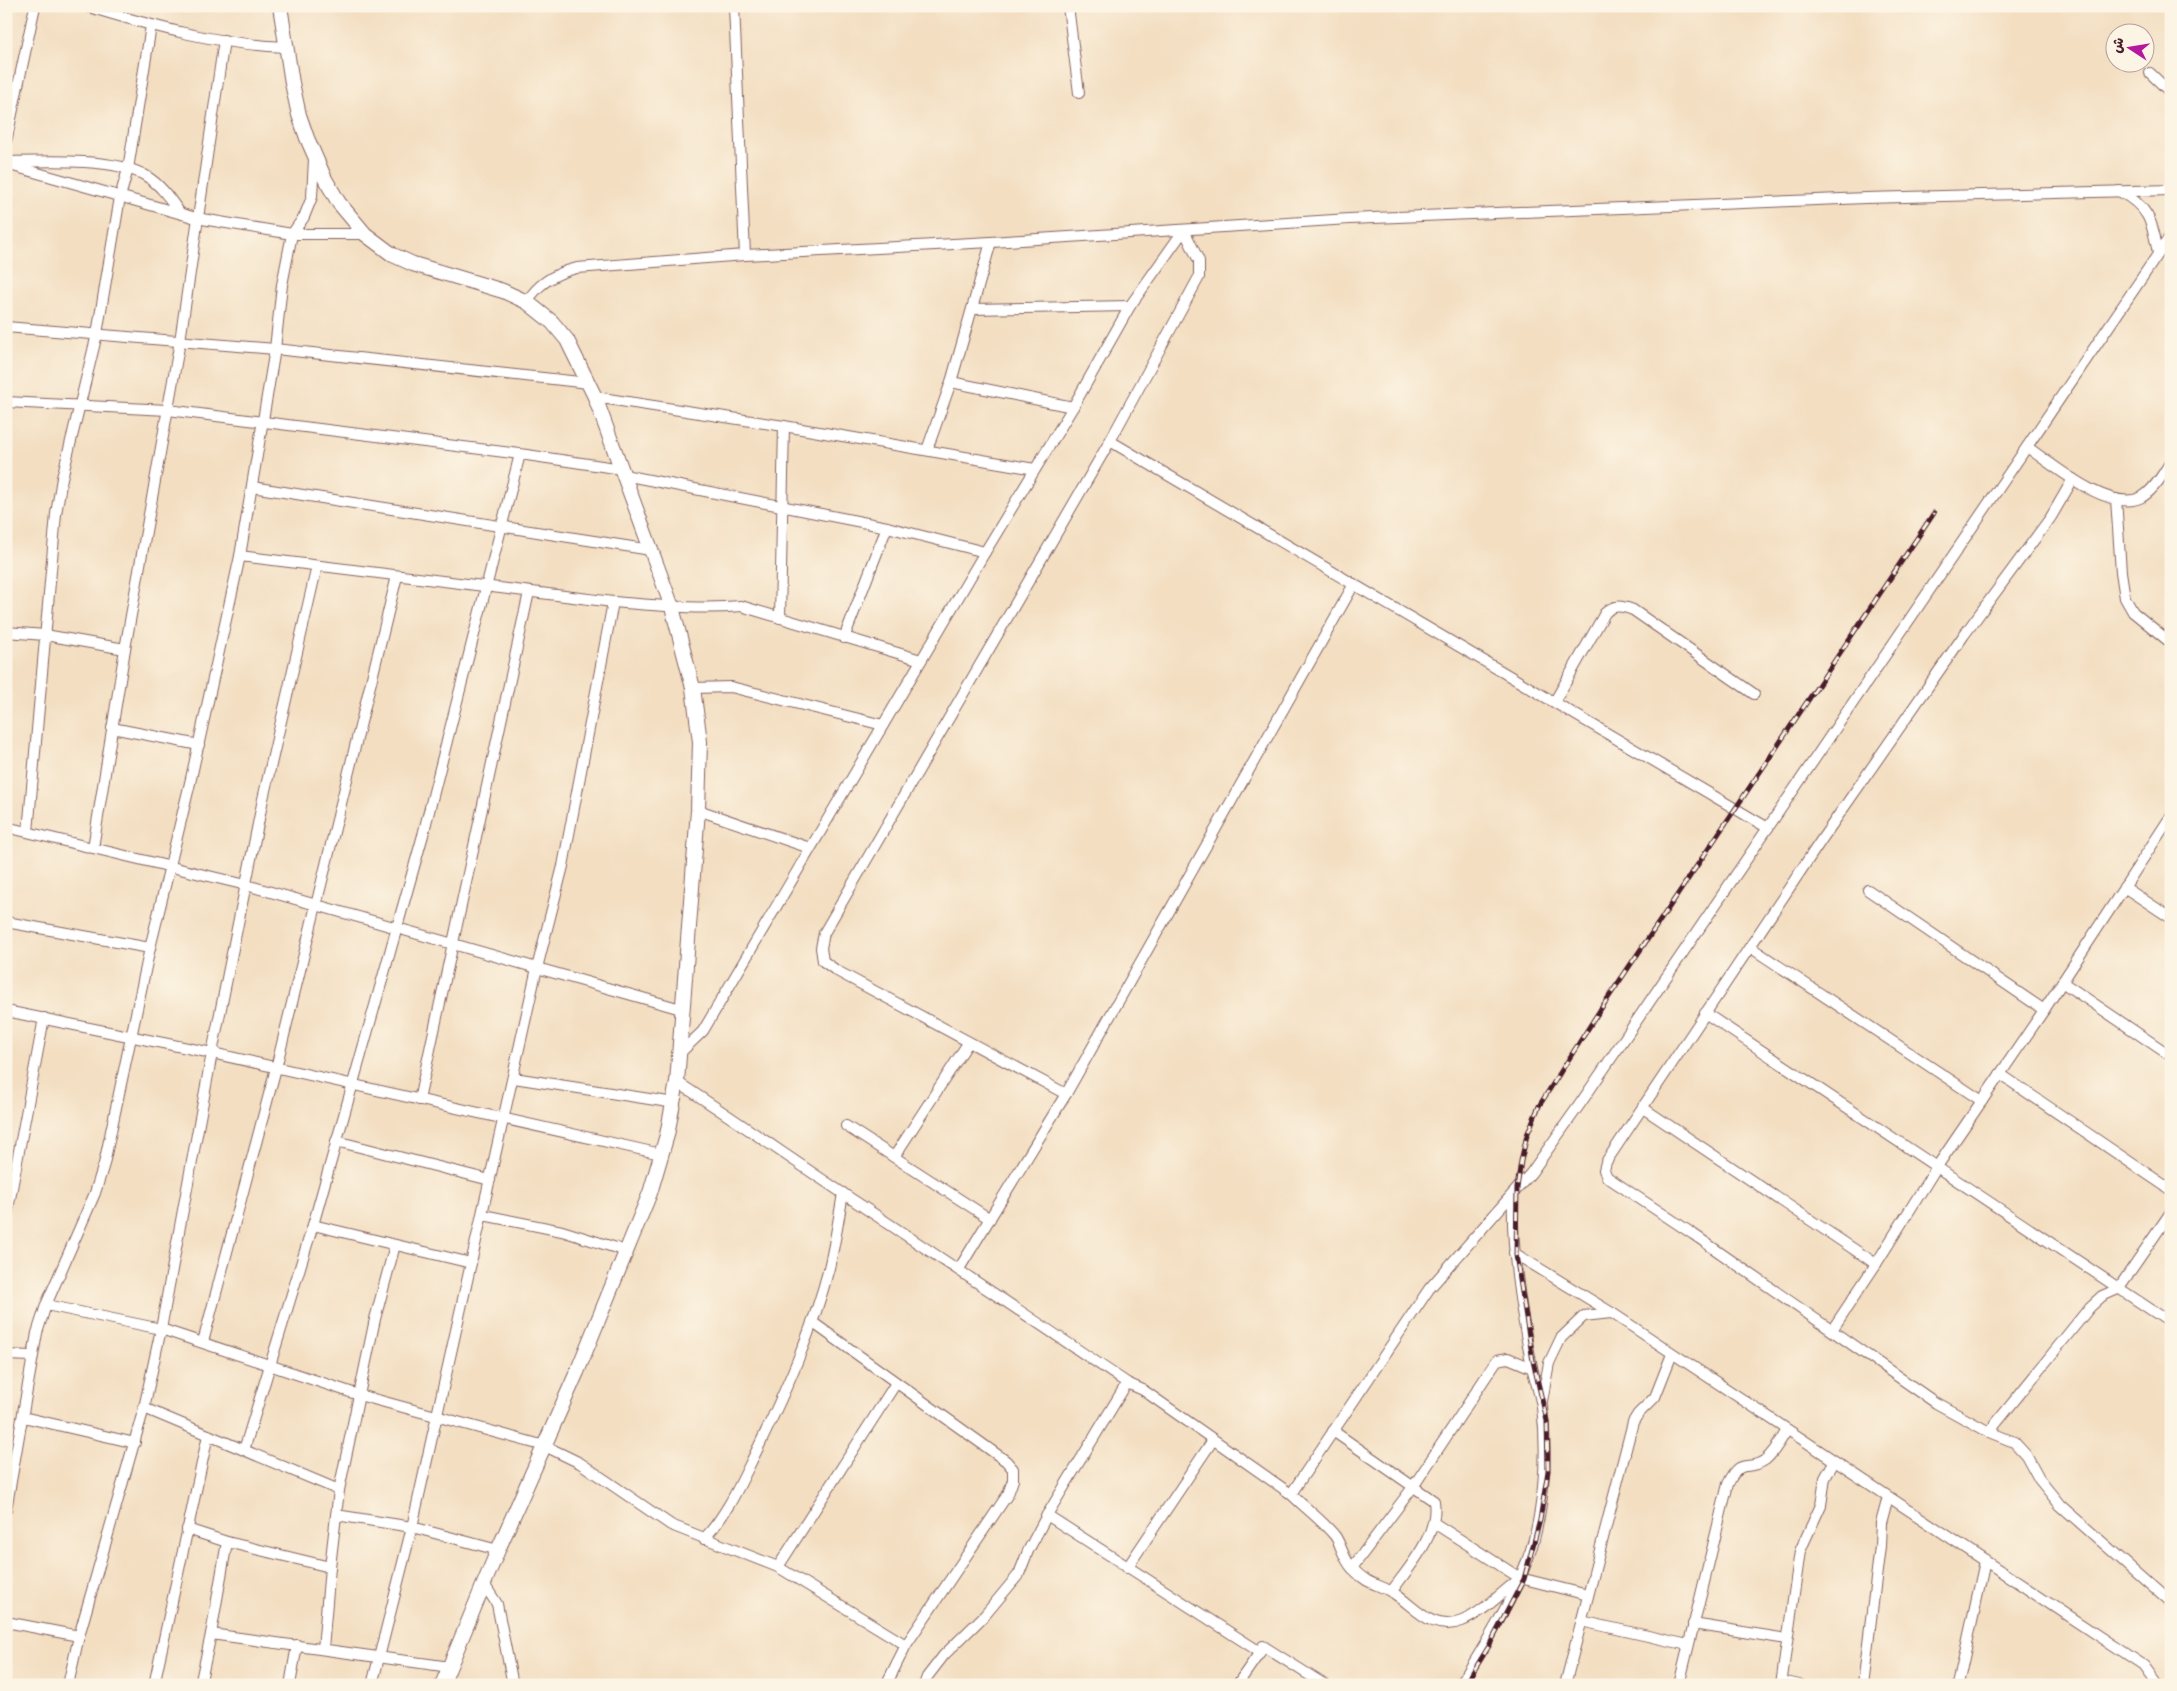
<svg xmlns="http://www.w3.org/2000/svg" width="2177" height="1691" viewBox="0 0 2177 1691" font-family="'Architects Daughter','Playpen Sans Arabic',sans-serif">
<rect width="100%" height="100%" fill="#fcf5e5"/>
<filter id="ink" filterUnits="userSpaceOnUse"><feTurbulence type="fractalNoise" baseFrequency=".02" numOctaves="2"/><feDisplacementMap in="SourceGraphic" scale="10" xChannelSelector="R" yChannelSelector="G"/><feConvolveMatrix kernelMatrix="1 2 1 2 8 2 1 2 1" color-interpolation-filters="sRGB"/></filter>
<filter id="wash" filterUnits="userSpaceOnUse"><feTurbulence type="fractalNoise" baseFrequency=".0096" numOctaves="4" result="noise"/><feDisplacementMap in="SourceGraphic" scale="20" xChannelSelector="R" yChannelSelector="G"/><feGaussianBlur stdDeviation="1.12" result="paint"/><feColorMatrix in="noise" values="0 0 0 0 0 0 0 0 0 0 0 0 0 0 0 0 0 1.4 0 .05"/><feComposite in="paint" operator="in"/></filter>
<g filter="url(#wash)">
<rect width="100%" height="100%" fill="#f3dec1"/>
</g>
<g filter="url(#ink)">
<g fill="none" stroke-linecap="round" stroke-linejoin="round">
<g stroke="#856260" stroke-width="12">
<g id="street">
<path d="M86,6C151,26 219,45 287,47"/>
<polyline points="734,6 745,255"/>
<polyline points="1068,6 1079,93"/>
<polyline points="2150,73 2171,93"/>
<polyline points="6,142 35,6"/>
<path d="M12,162C47,161 116,158 146,176C161,185 170,199 180,213"/>
<polyline points="6,164 196,218 292,234 365,234"/>
<path d="M2119,191C2149,207 2152,221 2158,253"/>
<path d="M527,302C538,283 556,273 577,268L745,255L991,242L1349,219L1866,198L2171,190"/>
<polyline points="973,309 1130,306"/>
<polyline points="6,327 275,349 589,383"/>
<polyline points="951,382 1073,407"/>
<polyline points="595,397 784,426 1035,469"/>
<polyline points="6,402 168,410 520,454 622,469"/>
<polyline points="1110,441 1768,828"/>
<path d="M2027,447C2052,464 2110,514 2142,497C2154,490 2164,473 2171,461"/>
<polyline points="927,450 951,382 991,242"/>
<polyline points="624,475 887,527 985,552"/>
<polyline points="2073,479 2051,517 1964,635 1822,839 1606,1162 1604,1170 1607,1177 1693,1234 1936,1403 1989,1432 2014,1442 2026,1455 2039,1479 2060,1505 2171,1603"/>
<polyline points="252,487 651,550"/>
<polyline points="2116,499 2121,572 2125,598 2133,612 2171,643"/>
<path d="M240,556L613,602C655,605 698,610 741,606L921,660"/>
<polyline points="780,618 784,426"/>
<polyline points="6,632 45,635 125,649"/>
<polyline points="844,638 887,527"/>
<polyline points="693,688 731,687 883,725"/>
<path d="M1555,701L1605,613C1614,604 1622,606 1633,610L1754,694"/>
<polyline points="112,728 199,745"/>
<polyline points="698,810 810,848"/>
<polyline points="6,827 246,885 681,1009"/>
<polyline points="28,832 56,514 62,478 97,334 120,197 128,169 151,26"/>
<polyline points="93,848 125,649 180,341 224,40"/>
<polyline points="2124,887 2171,918"/>
<polyline points="1868,890 2044,1010"/>
<polyline points="6,922 150,948"/>
<polyline points="1750,947 1982,1101"/>
<polyline points="2062,982 2171,1056"/>
<polyline points="6,1011 212,1053 661,1154"/>
<polyline points="1705,1013 2171,1323"/>
<polyline points="680,1053 703,1031 985,552 1073,407 1130,306 1184,230 1199,261 1199,277 1110,441 824,933 821,948 823,961 837,971 1066,1094"/>
<polyline points="2000,1074 2171,1190"/>
<polyline points="514,1078 675,1103"/>
<path d="M677,1082C739,1122 798,1164 859,1204C949,1264 1039,1323 1127,1383L1143,1390L1291,1494L1429,1289L1531,1173L1580,1104L2171,235"/>
<path d="M419,1100C454,931 493,762 529,592"/>
<polyline points="1643,1108 1876,1264"/>
<polyline points="846,1126 990,1219"/>
<polyline points="336,1141 490,1180"/>
<polyline points="894,1157 968,1043"/>
<polyline points="483,1215 562,1231 626,1251"/>
<polyline points="6,1220 44,1018"/>
<polyline points="313,1225 471,1263"/>
<polyline points="1514,1253 1612,1313 2145,1667 2158,1685"/>
<polyline points="959,1269 1066,1094 1354,584"/>
<polyline points="46,1305 161,1329 359,1395 545,1446 580,1463 671,1525 778,1567 906,1645"/>
<polyline points="812,1322 1006,1461 1013,1469 1013,1480 1008,1494 906,1645 886,1685"/>
<polyline points="1832,1330 1876,1264 1936,1168 2044,1010 2171,816"/>
<polyline points="203,1342 276,1068 397,576"/>
<polyline points="6,1355 32,1356"/>
<polyline points="1542,1401 1549,1363 1561,1338 1584,1316 1611,1313"/>
<polyline points="144,1408 339,1490"/>
<polyline points="23,1417 135,1443"/>
<path d="M1333,1431L1434,1501C1439,1535 1410,1566 1391,1592"/>
<polyline points="1989,1432 2090,1307 2102,1296 2118,1289 2171,1212"/>
<polyline points="244,1450 313,1225 423,835 520,454"/>
<path d="M1291,1494C1305,1508 1323,1521 1335,1536C1342,1546 1343,1559 1353,1569C1368,1585 1376,1583 1392,1592C1415,1606 1431,1633 1462,1621C1482,1613 1500,1594 1517,1581"/>
<polyline points="6,1510 37,1333 46,1305 95,1193 104,1164 150,948 190,783 240,556 275,349 282,285 292,234 304,217 312,197 314,159"/>
<polyline points="336,1515 412,1527 498,1550"/>
<polyline points="1047,1515 1260,1652 1263,1646 1325,1685"/>
<polyline points="1434,1523 1520,1578 1588,1595"/>
<polyline points="187,1529 227,1542 330,1567"/>
<path d="M704,1539C729,1512 742,1480 758,1448C786,1390 813,1330 829,1268C835,1243 839,1218 843,1193"/>
<polyline points="778,1567 896,1383"/>
<polyline points="1127,1568 1213,1440"/>
<polyline points="1352,1568 1413,1487 1497,1360 1508,1358 1532,1368"/>
<polyline points="484,1584 497,1604 513,1685"/>
<polyline points="1581,1621 1688,1645"/>
<polyline points="6,1622 79,1636"/>
<polyline points="1693,1624 1787,1639"/>
<polyline points="211,1634 450,1667"/>
<polyline points="323,1649 330,1567 339,1490 375,1319 395,1245"/>
<polyline points="1781,1681 1799,1685"/>
<polyline points="68,1685 79,1636 144,1408 161,1329 212,1053 263,799 317,566"/>
<polyline points="154,1685 208,1435"/>
<polyline points="200,1685 211,1634 227,1542"/>
<polyline points="290,1685 297,1645"/>
<polyline points="372,1685 412,1527 537,968 563,866 613,602"/>
<polyline points="924,1685 927,1677 944,1655 985,1615 1019,1574 1028,1551 1047,1515 1127,1383"/>
<polyline points="1237,1685 1260,1652"/>
<path d="M1460,1685C1485,1645 1510,1605 1527,1561C1544,1516 1548,1455 1542,1407C1540,1394 1535,1380 1532,1367C1521,1310 1511,1252 1513,1194"/>
<polyline points="1565,1685 1633,1422 1638,1414 1655,1397 1672,1354"/>
<path d="M1679,1685L1728,1484C1742,1455 1747,1473 1765,1460C1775,1452 1780,1441 1787,1430"/>
<polyline points="1781,1685 1800,1551 1821,1505 1825,1478 1834,1462"/>
<polyline points="1863,1685 1880,1546 1881,1523 1888,1497"/>
<polyline points="1958,1685 1985,1561"/>
</g>
</g>
<g stroke="#856260" stroke-width="16">
<polyline id="secondary" points="280,6 292,83 299,115 307,138 325,179 339,203 365,234 393,255 413,264 503,291 527,302 552,322 567,340 595,397 672,607 693,688 700,742 698,810 677,1082 667,1135 650,1193 577,1372 498,1550 442,1685"/>
</g>
<use href="#street" stroke="#fff" stroke-width="10"/>
<use href="#secondary" stroke="#fff" stroke-width="14"/>
<g stroke="#4a1f2b" stroke-width="5">
<polyline id="rail" points="1465,1685 1489,1646 1524,1579 1540,1520 1548,1471 1547,1421 1533,1361 1516,1255 1517,1188 1521,1161 1527,1135 1539,1106 1600,1010 1934,513"/>
</g>
<use href="#rail" stroke="#fcf5e5" stroke-width="3" stroke-dasharray="9" stroke-linecap="butt"/>
</g>
</g>
<rect width="2177" height="1691" fill="none" stroke="#fcf5e5" stroke-width="25"/>
<g transform="translate(2130 48) rotate(282)"><circle r="24" fill="#fcf5e5" stroke="#b59f9b"/>
<path d="M0-4L9 19L0 12L-9 19Z" fill="#b5179e"/>
<text y="-8" font-size="14" font-weight="bold" text-anchor="middle" fill="#4a1f2b">ش</text>
</g>
</svg>
